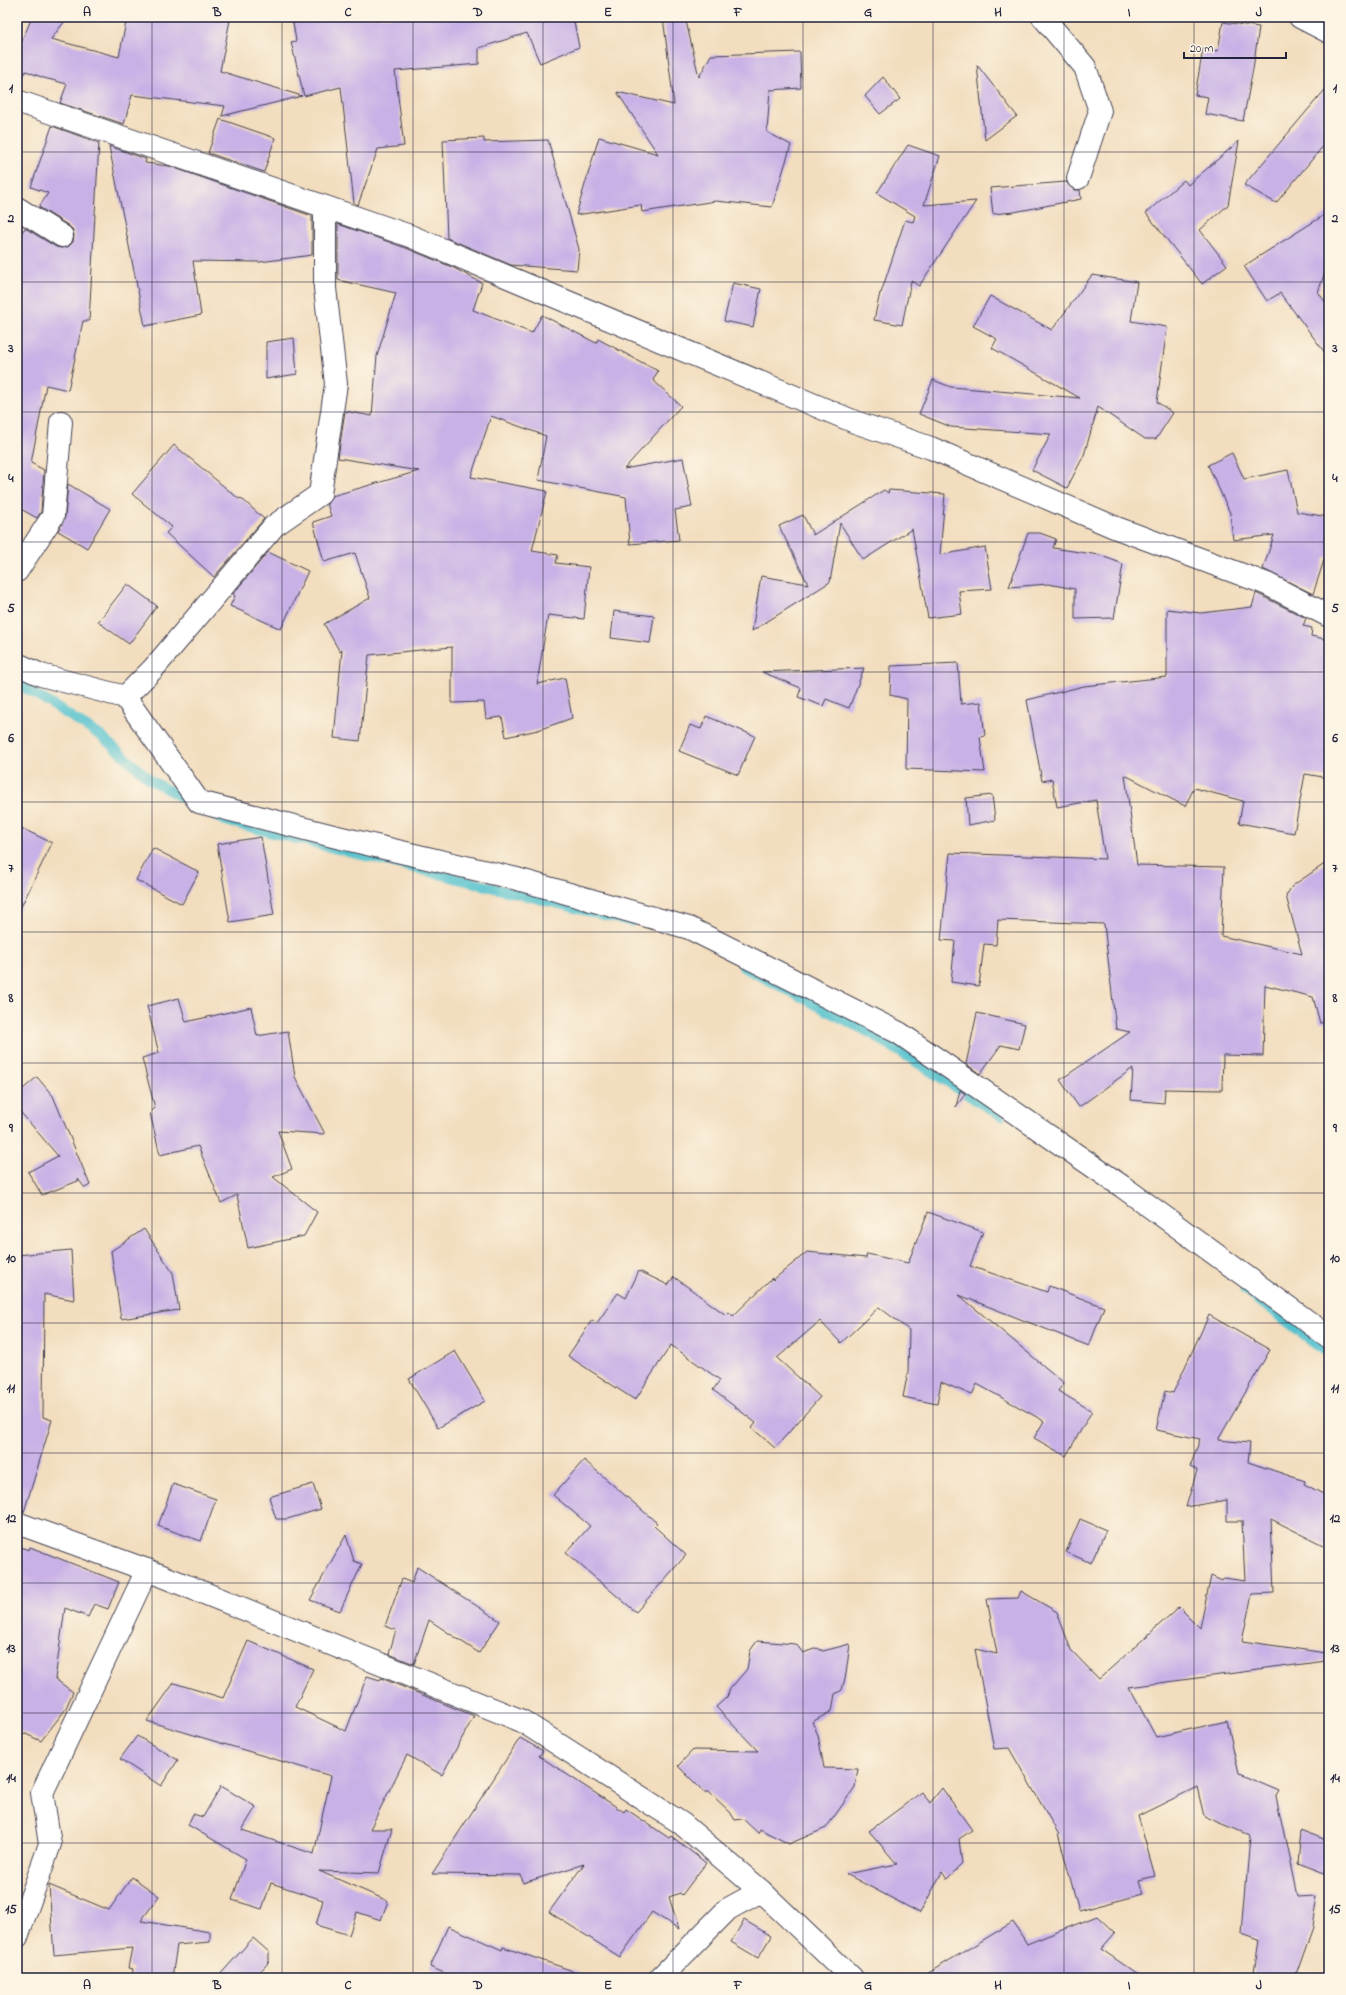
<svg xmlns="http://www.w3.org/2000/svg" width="1346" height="1995" viewBox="0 0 1346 1995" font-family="'Indie Flower',sans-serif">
<rect width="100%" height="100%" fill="#fcf5e5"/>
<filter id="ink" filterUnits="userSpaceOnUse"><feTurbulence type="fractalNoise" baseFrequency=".025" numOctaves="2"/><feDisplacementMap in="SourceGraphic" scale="8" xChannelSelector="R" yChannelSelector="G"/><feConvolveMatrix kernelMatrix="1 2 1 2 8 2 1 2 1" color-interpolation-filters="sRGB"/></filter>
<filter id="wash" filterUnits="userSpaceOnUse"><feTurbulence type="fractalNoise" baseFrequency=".012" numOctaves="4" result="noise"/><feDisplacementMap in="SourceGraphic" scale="16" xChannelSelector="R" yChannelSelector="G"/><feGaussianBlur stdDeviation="0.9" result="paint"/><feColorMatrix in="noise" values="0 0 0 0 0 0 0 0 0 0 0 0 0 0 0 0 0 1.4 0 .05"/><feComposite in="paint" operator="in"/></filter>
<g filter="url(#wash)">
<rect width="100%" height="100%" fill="#f2ddbe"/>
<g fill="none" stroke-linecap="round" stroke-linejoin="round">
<g stroke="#56c2ce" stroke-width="10">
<polyline points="17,684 34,693 101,736 152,781 193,804"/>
<polyline points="209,813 225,821 631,922"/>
<polyline points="743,967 870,1033 1001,1116"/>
<polyline points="1245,1289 1329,1354"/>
</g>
</g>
<g id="blocks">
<g fill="#c8b1e6">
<polygon points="32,17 68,17 51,39 119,57 127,17 174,17 230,20 220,71 302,96 222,116 225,106 132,95 124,124 60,103 67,84 44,78 26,71 17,83 17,53"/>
<polygon points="292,17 573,17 579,47 540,63 527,33 479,48 479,64 395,71 404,146 378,149 358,205 354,203 341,87 304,96 291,42 296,41"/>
<polygon points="663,17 685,17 699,77 711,55 800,52 801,88 770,90 767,132 791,145 772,207 716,201 642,212 641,205 576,215 599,137 658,154 617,92 674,105"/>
<polygon points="1223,22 1259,27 1253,69 1243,121 1205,114 1208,97 1195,95 1203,49 1218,51"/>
<polygon points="977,65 1017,116 985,140"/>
<polygon points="883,77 900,99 880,114 865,96"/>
<polygon points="1329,85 1329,139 1276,203 1244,185"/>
<polygon points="220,119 275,138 264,172 208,153"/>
<polygon points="52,126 99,143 89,321 83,321 68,390 46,385 31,463 44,470 41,512 37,518 17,507 17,239 25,228 56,247 61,248 68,247 73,242 74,236 73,230 69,226 39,207 48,193 31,187"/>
<polygon points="484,138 484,142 548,140 579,249 577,270 511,265 447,238 443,140"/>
<polygon points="1239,141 1228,205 1200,230 1227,265 1202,284 1146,213 1184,180 1188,185"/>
<polygon points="908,145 940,156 924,205 976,201 919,286 911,281 902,325 874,320 880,293 881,293 905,220 913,222 915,216 877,193"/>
<polygon points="109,146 146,159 145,163 169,166 312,216 312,255 260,262 193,261 201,315 145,326"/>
<polygon points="1066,182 1074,190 1080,190 1081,199 1014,212 993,214 990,188"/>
<polygon points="1329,212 1329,261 1318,292 1329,307 1329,358 1280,293 1267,301 1244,266"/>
<polygon points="338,224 406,248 452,267 482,283 473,310 532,333 542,315 596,343 598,339 658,371 653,380 681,406 624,469 683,458 692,507 675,510 679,540 630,544 626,497 538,480 546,436 491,416 471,477 547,491 532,551 558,555 556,563 589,567 584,619 548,615 537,684 565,678 572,718 538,730 506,737 502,717 486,719 484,702 452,703 452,647 369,655 360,741 334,738 342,650 340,652 324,624 370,598 355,553 324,562 313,522 331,516 327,504 332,496 419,471 338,458 345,411 372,416 377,356 396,293 338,280"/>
<polygon points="1092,275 1137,282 1131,321 1167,327 1157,402 1173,413 1156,439 1145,439 1098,407 1084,455 1067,488 1032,470 1051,434 951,427 919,414 933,380 951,387 1080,398 992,348 997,339 973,326 990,296 1052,330"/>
<polygon points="733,283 761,289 753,327 724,321"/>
<polygon points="294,338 297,374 266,379 266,342"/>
<polygon points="174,445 239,499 241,498 264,519 214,577 166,533 172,527 132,494"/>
<polygon points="1232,453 1244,479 1288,470 1297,512 1329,517 1329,557 1325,557 1313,594 1263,569 1274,535 1233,540 1230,513 1208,465"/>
<polygon points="68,484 110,509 87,548 58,531 65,517"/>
<polygon points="884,490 888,493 889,490 945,494 940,555 985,547 992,589 959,591 962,614 928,618 912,529 863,560 840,523 830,582 752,631 761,576 808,584 779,526 803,515 813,535"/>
<polygon points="1028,533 1040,533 1056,539 1053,548 1099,555 1123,564 1114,618 1075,619 1075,589 1048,584 1009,587"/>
<polygon points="268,552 308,571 281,629 230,606 235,596 233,594"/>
<polygon points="127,584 157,606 129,644 98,622"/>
<polygon points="1256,593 1306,618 1303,626 1312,628 1311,636 1329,640 1329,778 1305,774 1294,833 1239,823 1243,801 1194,788 1185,806 1125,775 1137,865 1224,867 1221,936 1302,954 1286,896 1292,886 1329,861 1329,1022 1320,1023 1313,997 1265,985 1263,1056 1223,1055 1222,1090 1165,1089 1164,1103 1131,1100 1133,1068 1079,1107 1060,1080 1130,1032 1116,1029 1104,924 998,920 996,945 984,944 979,986 951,982 955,941 941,940 950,853 1105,859 1096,800 1057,807 1052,779 1042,781 1027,700 1084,686 1167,677 1167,609 1201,613 1252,607"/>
<polygon points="614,611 654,616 650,643 611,638"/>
<polygon points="958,663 961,704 981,702 985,736 980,737 985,772 906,769 907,699 890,695 891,666"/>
<polygon points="864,668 849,708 826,699 823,706 798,697 801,688 762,672"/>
<polygon points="706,716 755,736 738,775 679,751 690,725 701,729"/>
<polygon points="992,795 995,820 968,825 966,798"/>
<polygon points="17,826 52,843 17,915"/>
<polygon points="261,837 274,915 230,922 217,844"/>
<polygon points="153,848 199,872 182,904 136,880"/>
<polygon points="179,998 186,1022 251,1007 257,1036 288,1031 295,1077 325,1134 278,1131 292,1169 273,1177 317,1212 304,1236 248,1248 237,1195 221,1203 198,1146 160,1155 150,1113 155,1108 142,1058 159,1053 147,1006"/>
<polygon points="977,1013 1025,1024 1019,1049 1001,1045 980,1074 966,1064"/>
<polygon points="37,1077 53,1096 90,1185 85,1188 78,1179 78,1181 42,1195 28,1172 58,1156 17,1108 17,1094"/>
<polygon points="960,1090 965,1094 956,1107"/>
<polygon points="928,1212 983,1232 970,1266 1047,1292 1049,1286 1104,1307 1089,1346 959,1295 1064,1383 1058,1391 1092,1411 1066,1456 1034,1438 1044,1421 977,1384 972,1395 941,1382 937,1404 903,1397 908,1372 909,1330 879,1307 841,1343 820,1321 777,1358 820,1397 775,1448 752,1428 756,1423 713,1390 720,1380 671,1345 635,1400 568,1356 592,1320 597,1323 618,1293 626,1298 639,1271 668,1285 674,1277 726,1315 729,1312 733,1316 772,1278 773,1280 807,1252 866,1258 867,1254 908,1263"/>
<polygon points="144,1229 173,1273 179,1310 121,1319 111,1251"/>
<polygon points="71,1250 74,1300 44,1294 43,1417 52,1420 24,1512 17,1511 17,1255"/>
<polygon points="1209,1315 1270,1350 1218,1440 1250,1443 1248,1462 1305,1481 1304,1484 1329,1497 1329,1548 1271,1519 1274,1593 1252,1594 1242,1641 1326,1653 1326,1661 1129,1687 1156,1737 1227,1721 1239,1774 1279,1791 1276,1796 1297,1895 1317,1894 1312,1927 1294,1978 1252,1978 1258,1939 1241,1933 1249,1835 1204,1816 1197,1787 1138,1816 1155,1876 1139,1880 1143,1894 1079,1911 1058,1833 1009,1748 994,1749 975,1649 997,1654 987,1599 1018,1598 1021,1591 1057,1612 1071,1650 1099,1679 1179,1607 1200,1628 1211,1576 1222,1581 1224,1578 1245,1581 1242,1521 1227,1521 1227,1500 1186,1507 1197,1470 1190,1467 1200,1439 1156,1430 1165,1391 1173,1393"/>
<polygon points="455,1351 485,1401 438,1428 409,1379"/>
<polygon points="584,1460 657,1523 654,1526 686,1555 636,1612 566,1553 590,1526 553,1495"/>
<polygon points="173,1484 216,1499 201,1541 158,1526"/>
<polygon points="313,1484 321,1509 287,1519 276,1519 269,1497"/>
<polygon points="1080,1519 1106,1530 1091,1563 1066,1552"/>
<polygon points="346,1535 354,1561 362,1564 340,1611 310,1600"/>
<polygon points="17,1546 29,1550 30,1547 119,1582 108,1609 94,1604 88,1617 65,1608 55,1679 73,1692 65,1710 41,1741 17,1730"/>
<polygon points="417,1567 500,1621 479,1653 429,1620 414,1664 389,1654 396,1630 385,1626 402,1579 412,1583"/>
<polygon points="248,1641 313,1669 295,1707 346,1731 367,1676 380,1680 381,1678 474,1716 442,1775 407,1755 370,1829 392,1829 379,1873 319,1871 388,1901 381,1920 357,1912 349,1935 316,1925 323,1900 271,1883 262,1909 232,1900 246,1859 188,1825 193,1814 203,1817 221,1786 256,1807 242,1830 314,1854 331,1776 147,1721 174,1683 223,1698"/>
<polygon points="757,1641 796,1644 803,1653 817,1648 823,1651 850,1644 846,1674 842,1690 835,1694 832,1711 812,1722 818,1735 824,1768 858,1769 855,1787 826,1828 789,1844 760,1829 758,1833 743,1819 735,1820 730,1812 709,1792 704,1792 678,1766 693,1750 758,1751 716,1707 727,1697 730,1689 747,1669 750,1651"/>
<polygon points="137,1736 178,1760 161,1786 120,1759"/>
<polygon points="520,1738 543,1751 539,1756 624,1812 626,1809 669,1838 671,1836 706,1863 682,1895 680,1893 669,1897 679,1929 652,1912 620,1957 549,1912 584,1864 523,1883 521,1875 432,1874"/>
<polygon points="942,1788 972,1830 959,1839 962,1864 947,1879 942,1872 920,1913 846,1874 897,1864 869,1831 922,1792 930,1803"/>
<polygon points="1300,1830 1329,1841 1329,1877 1297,1865"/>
<polygon points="132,1877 159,1896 141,1921 210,1932 210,1942 177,1945 172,1978 132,1978 133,1969 128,1968 132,1948 54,1955 49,1885 109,1910"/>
<polygon points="1097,1916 1115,1933 1101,1949 1143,1978 920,1978 1013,1922 1027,1944"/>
<polygon points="744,1920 771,1936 758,1958 731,1942"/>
<polygon points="448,1926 502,1950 503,1947 579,1973 578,1978 456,1978 430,1967"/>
<polygon points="253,1938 269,1952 269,1962 254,1978 217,1978"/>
</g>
</g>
</g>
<g filter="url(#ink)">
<use href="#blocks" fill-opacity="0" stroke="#413e4f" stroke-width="1"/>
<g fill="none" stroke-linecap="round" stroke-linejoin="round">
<g stroke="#413e4f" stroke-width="24">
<g id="street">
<polyline points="1043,17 1085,67 1100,111 1078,178"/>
<polyline points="1300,17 1329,32"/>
<polyline points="17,101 410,236 855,422 931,448 1114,527 1267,584 1329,616"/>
<polyline points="17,208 62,236"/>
<polyline points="17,571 53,516 61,422"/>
<polyline points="17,664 41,675 125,697 199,802 333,836 517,879 689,928 899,1033 1123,1187 1329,1337"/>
<polyline points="125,697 153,669 274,526 320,494 336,384 325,288 325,207"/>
<polyline points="17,1523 147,1570 522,1721 681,1823 761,1891 852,1978"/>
<polyline points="17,1937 50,1844 42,1793 147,1570"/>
<polyline points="660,1978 728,1909 761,1891"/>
</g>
</g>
<use href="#street" stroke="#fff" stroke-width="22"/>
</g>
</g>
<path fill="none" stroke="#22223b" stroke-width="1" stroke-opacity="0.55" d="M152,17V1978M282,17V1978M413,17V1978M543,17V1978M673,17V1978M803,17V1978M933,17V1978M1064,17V1978M1194,17V1978M17,152H1329M17,282H1329M17,412H1329M17,542H1329M17,672H1329M17,802H1329M17,932H1329M17,1063H1329M17,1193H1329M17,1323H1329M17,1453H1329M17,1583H1329M17,1713H1329M17,1843H1329"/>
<rect width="1346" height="1995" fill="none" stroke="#fcf5e5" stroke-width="44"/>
<path d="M1184 52v6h102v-6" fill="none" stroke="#22223b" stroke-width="2"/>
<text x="1190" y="52" font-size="12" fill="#22223b" stroke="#fcf5e5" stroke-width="3" paint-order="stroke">20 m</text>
<rect x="22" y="22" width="1302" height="1951" fill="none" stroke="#22223b" stroke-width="1.5"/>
<g font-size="13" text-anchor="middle" font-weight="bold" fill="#22223b">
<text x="87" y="16">A</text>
<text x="217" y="16">B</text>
<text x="348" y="16">C</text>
<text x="478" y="16">D</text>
<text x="608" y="16">E</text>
<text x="738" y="16">F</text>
<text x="868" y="16">G</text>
<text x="998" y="16">H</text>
<text x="1129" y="16">I</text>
<text x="1259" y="16">J</text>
<text x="11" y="92">1</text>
<text x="1335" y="92">1</text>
<text x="11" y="222">2</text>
<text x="1335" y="222">2</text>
<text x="11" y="352">3</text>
<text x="1335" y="352">3</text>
<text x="11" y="482">4</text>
<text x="1335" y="482">4</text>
<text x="11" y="612">5</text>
<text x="1335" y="612">5</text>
<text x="11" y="742">6</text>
<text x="1335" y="742">6</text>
<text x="11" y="872">7</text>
<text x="1335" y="872">7</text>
<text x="11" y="1002">8</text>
<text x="1335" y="1002">8</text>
<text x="11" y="1132">9</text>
<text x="1335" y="1132">9</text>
<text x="11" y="1262">10</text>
<text x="1335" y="1262">10</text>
<text x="11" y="1392">11</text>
<text x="1335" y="1392">11</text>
<text x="11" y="1522">12</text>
<text x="1335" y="1522">12</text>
<text x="11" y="1652">13</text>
<text x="1335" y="1652">13</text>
<text x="11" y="1782">14</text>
<text x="1335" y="1782">14</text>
<text x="11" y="1913">15</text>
<text x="1335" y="1913">15</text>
<text x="87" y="1989">A</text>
<text x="217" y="1989">B</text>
<text x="348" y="1989">C</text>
<text x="478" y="1989">D</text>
<text x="608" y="1989">E</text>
<text x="738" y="1989">F</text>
<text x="868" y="1989">G</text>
<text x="998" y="1989">H</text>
<text x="1129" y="1989">I</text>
<text x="1259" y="1989">J</text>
</g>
</svg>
